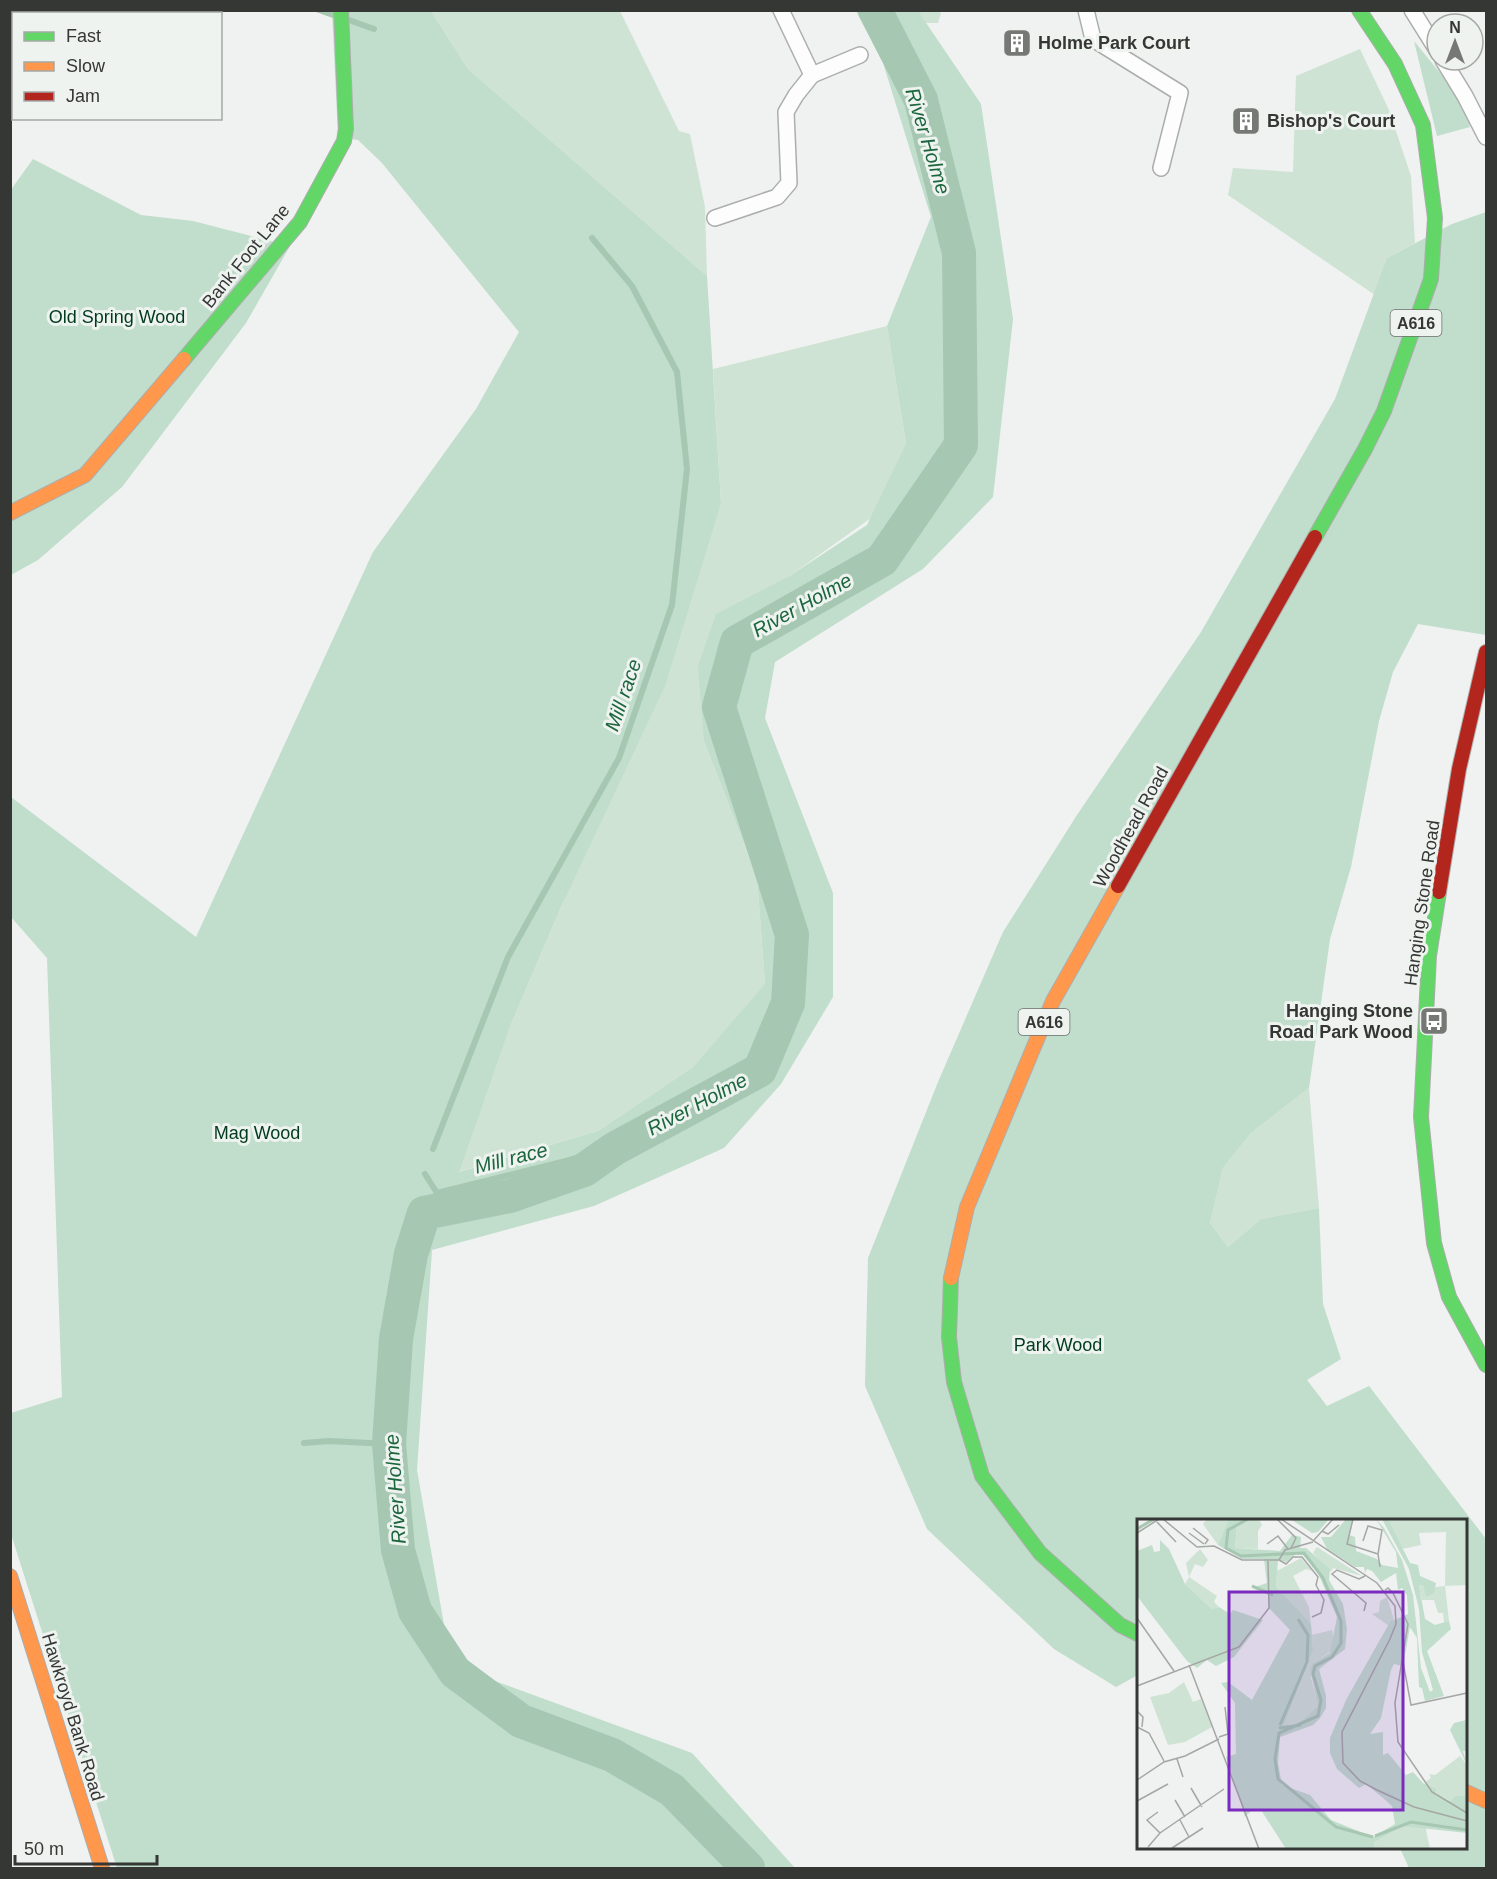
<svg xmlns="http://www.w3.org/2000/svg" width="1497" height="1879" viewBox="0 0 1497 1879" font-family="Arial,sans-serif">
<rect width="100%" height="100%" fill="#eff2f0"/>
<g fill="#cee3d4">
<polygon points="431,11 620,11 679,131 690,134 705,207 707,276 468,69"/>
<polygon points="916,11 937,11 941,13 938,23 925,23"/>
<polygon points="1360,49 1389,110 1411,176 1415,243 1387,258 1375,295 1228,195 1233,168 1293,172 1296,76"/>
<polygon points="887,326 906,443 871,518 791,575 717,614 704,741 757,877 765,985 693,1067 598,1131 458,1172 511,1024 561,907 721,503 713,369"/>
<polygon points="1309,1088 1319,1208 1261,1219 1228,1247 1210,1223 1223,1168 1251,1133"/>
</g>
<g fill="#c1ddcb">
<polygon points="332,11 431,11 468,69 707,276 721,503 665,686 561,907 511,1024 459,1172 598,1131 693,1067 765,984 757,877 704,741 698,666 716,614 791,575 867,525 906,443 887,326 931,217 883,63 856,11 918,11 981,104 1013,319 993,497 923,569 775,662 765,718 833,893 833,997 781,1084 724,1148 594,1206 432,1250 417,1470 451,1665 692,1753 795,1868 117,1868 11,1534 11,1413 62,1397 47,958 11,917 11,797 196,937 373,552 476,409 519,332 382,163 358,140 338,137"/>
<polygon points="1414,41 1462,100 1470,127 1437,136"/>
<polygon points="33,159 141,215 193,221 290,246 246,323 122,487 38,560 11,575 10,191"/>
<polygon points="1486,212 1486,635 1418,624 1393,672 1379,721 1351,867 1330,939 1309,1088 1251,1133 1223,1168 1210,1223 1228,1247 1261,1219 1319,1208 1323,1304 1341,1359 1307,1380 1327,1406 1369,1386 1486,1539 1486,1868 1409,1868 1400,1848 1466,1848 1466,1520 1138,1520 1138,1675 1116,1687 1054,1649 927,1529 865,1386 868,1258 938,1082 1003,932 1077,815 1201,632 1335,399 1387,258 1452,224"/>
</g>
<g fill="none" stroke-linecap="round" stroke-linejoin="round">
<g stroke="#a6c7b1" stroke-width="6">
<polyline points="319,10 336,16"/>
<polyline points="346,19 374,29"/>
<polyline points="433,1149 508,957 619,758 672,605 687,469 677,372 632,286 592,238"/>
<polyline points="425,1174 437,1193 614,1149"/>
<polyline points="304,1443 329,1441 389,1444"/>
</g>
<polyline stroke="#a6c7b1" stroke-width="34" points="748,1868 672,1790 612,1755 521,1721 455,1672 415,1611 398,1550 389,1444 396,1339 411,1254 424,1213 510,1196 584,1170 614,1149 760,1070 788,1003 792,935 719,707 737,642 882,560 961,445 959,253 921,100 875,10"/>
<g stroke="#acaeac" stroke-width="18">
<g id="street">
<polyline points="1086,10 1093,39 1180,93 1161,168"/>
<polyline points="1412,10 1437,50"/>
<polyline points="1443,60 1465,96 1486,137"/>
<polyline points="812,75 860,55"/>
<polyline points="715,218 777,197 789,183 786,112 796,95 812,75 781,10"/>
</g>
</g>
<g stroke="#acaeac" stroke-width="16">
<g id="fast">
<polyline points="184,359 300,222 344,141 346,129 341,10"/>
<polyline points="1315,537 1365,449 1384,411 1431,279 1435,218 1423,125 1395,64 1359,10"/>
<polyline points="1439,892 1429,956 1421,1117 1434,1243 1449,1297 1486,1365"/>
<polyline points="951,1278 949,1337 954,1382 982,1476 1040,1553 1120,1625 1138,1634"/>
</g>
</g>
<g stroke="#acaeac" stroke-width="16">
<g id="slow">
<polyline points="10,513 85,475 184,359"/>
<polyline points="951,1278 967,1207 1053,1001 1118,886"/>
<polyline points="10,1576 102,1868"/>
<polyline points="1466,1792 1486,1801"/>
</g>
</g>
<g stroke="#acaeac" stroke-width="16">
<g id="jam">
<polyline points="1118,886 1315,537"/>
<polyline points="1439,892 1459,769 1486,652"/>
</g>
</g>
<use href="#street" stroke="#fdfdfd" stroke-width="15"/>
<use href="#fast" stroke="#63d668" stroke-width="14"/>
<use href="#slow" stroke="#ff974d" stroke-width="14"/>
<use href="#jam" stroke="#b3261e" stroke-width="14"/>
</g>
<defs>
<g id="building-square" transform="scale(1.5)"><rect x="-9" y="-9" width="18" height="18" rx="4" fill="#767876" stroke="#eef3f0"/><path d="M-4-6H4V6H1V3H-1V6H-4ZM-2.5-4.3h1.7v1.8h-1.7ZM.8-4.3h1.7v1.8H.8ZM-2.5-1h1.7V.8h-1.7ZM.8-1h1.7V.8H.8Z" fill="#fff"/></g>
<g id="bus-square" transform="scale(1.5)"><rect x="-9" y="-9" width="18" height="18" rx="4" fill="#767876" stroke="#eef3f0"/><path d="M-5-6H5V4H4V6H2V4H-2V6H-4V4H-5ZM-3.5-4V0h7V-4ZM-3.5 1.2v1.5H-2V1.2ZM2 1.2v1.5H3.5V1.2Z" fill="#fff"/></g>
</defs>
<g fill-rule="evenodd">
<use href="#building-square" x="1017" y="43"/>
<use href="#building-square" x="1246" y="121"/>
<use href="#bus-square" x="1434" y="1021"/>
</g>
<g text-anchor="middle" stroke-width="6" stroke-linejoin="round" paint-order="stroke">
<g fill="#eef3f0" stroke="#6c6f6d" stroke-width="1.5">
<rect x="1390.5" y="310" width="51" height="26" rx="4.5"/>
<rect x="1018.5" y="1009" width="51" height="26" rx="4.5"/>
</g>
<g font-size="16" font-weight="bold" fill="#353735">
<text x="1416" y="329">A616</text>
<text x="1044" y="1028">A616</text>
</g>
<g font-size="18" font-weight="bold" fill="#353735" stroke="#eef3f0" text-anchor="start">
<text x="1038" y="49">Holme Park Court</text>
<text x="1267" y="127">Bishop's Court</text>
<text x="1413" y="1017" text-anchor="end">Hanging Stone<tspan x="1413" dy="21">Road Park Wood</tspan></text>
</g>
<g font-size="18" fill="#353735" stroke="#eef3f0">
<text transform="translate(246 256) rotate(-51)" y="6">Bank Foot Lane</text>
<text transform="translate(1131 827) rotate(-61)" y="6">Woodhead Road</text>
<text transform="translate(1422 903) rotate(-82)" y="6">Hanging Stone Road</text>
<text transform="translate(73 1717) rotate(73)" y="6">Hawkroyd Bank Road</text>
</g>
<g font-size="18" fill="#003b1e" stroke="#eef3f0">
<text x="117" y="323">Old Spring Wood</text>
<text x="257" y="1139">Mag Wood</text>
<text x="1058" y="1351">Park Wood</text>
</g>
<g font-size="20" font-style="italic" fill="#1c663e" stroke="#eef3f0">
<text transform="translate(928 141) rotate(73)" y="7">River Holme</text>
<text transform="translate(802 605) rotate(-29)" y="7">River Holme</text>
<text transform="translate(623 695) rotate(-71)" y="7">Mill race</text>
<text transform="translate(697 1104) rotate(-28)" y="7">River Holme</text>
<text transform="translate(511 1158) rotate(-14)" y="7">Mill race</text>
<text transform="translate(395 1489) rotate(-94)" y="7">River Holme</text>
</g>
</g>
<g transform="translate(1137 1519)">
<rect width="330" height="330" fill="#eff2f0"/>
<path d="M70,0H95L81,26L66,5ZM114,0H122L125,6L121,12V30L98,29L100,6ZM251,0H330V66L308,67L312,102L307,104L306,94H301L297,81H285L282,66L286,65L289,78L299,68L308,67L309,13L282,14L284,26L265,30ZM180,28L225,57L196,49L194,53L176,34ZM63,30L71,41L66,48L58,45L52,58L80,77L77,83L82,88L75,90L48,65L52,58L49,44ZM164,39L175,52L169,50L156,57L172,88L174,105L147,81L139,68L140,52ZM250,78L257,101L252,107L235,95L242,93L243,82ZM195,111L198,124L193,133L176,144L174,159L181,187L162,204L146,209L176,131L175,116ZM47,163L56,183L64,180L75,208L48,223L31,226L13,178L32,174ZM323,237L330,246V277L314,282L297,275L288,263L294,259L292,255L298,256ZM288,306L293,330H238L237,323L260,307Z" fill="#cee3d4"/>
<path d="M114,0L100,6L98,29L143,32L155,16L164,18L163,29H169L193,50L192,61L206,85L210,110L208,130L182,150L189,177V189L183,199L176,206L143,218L141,244L145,266L173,276L194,301L236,318L258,305L255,287L245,278L229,265L222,269L200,250L193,234V219L209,181L253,103L271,95L270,76L265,69L261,71L259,54L244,63L235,52L230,50L228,54L227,48H218L190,30L184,18H194L209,0H216L212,16L218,18L219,32L240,40L245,46L261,49L259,33L239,0L247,9L265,41L276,76L284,149L293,173L296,171L285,133L282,90L272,50L245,0H251L273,44L281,46L283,57L299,64L297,74L289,78L286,66H282L288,100L298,106L312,102L314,110L290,132L307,177L288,182L285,169L282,168L280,119L273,108L266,147L257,145L254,151L244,199L233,215L246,213V236L251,234L269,256L276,253L286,264L299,270L298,276L314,282L318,277H330V314L265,307L237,323L238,330H149L124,291L116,290L108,298L89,238L99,235L98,184L84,164L91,163L115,181L153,111L132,89L131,74L118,68L130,64L127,40H105L81,26L92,1ZM159,35L166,36L181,54L200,98L193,134L176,144L173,150L181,187L162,204L146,209L176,131L174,105L139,68L141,41L149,43ZM192,0L181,13L175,14L155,1ZM23,21L32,30L48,65L75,90L82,88L93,95L96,91L126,101L97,138L79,147L70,141L60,149L50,142L0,77V32L15,26L17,33L23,32ZM329,201L330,232H326L330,246L313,211L317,204Z" fill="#c1ddcb" fill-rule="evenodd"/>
<path fill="none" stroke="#a6c7b1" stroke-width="3" d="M111,0L91,11L89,29L104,37L167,34L186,59L204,102V124L195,138L178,147L176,155L184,181L181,197L142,214L138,240L141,260L199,308L236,318M0,10L17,0M115,67L136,76M143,206L170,143L171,116L161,100M142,209L164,206M238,317L274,303L330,311"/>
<path fill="none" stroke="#a5a7a5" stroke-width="1.5" d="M26,0L60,28L77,27L105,41H142L148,31L176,23M140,0L159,19L154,29M144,0L240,64L258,87L259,105L253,120L205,213L206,244L223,262L240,271L277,288L330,302M216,0L210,25L241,35M20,3L39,23M56,9L71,21L68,25M185,12L191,15L202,6M0,14L22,0M52,14L67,25M177,21L196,0M226,22L231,7L245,11L241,35L243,48M130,25L141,17L151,30M142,41L149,45L156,38H165L181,58L179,66L187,81L184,94L175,98M248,71L251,69L256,74L271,105L258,184L261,223L295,273L330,294M227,92L229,84L195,55L200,51L222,60L228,57M0,99L37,152M266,143L274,186L330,174M52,146L122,330M0,167L102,128L132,89L131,42M0,192L6,198L5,208M0,208L12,214L27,242M82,218L91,215L88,188M40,240L46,258M0,261L27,243L48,237L82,220M54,269L65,288M38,281L48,298M0,282L31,265M21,293L10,301L23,314M43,301L52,318M11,328L23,314L87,270M35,329L66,309"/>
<path fill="#7b2cbf" fill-opacity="0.15" stroke="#7b2cbf" stroke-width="3" d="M92,73H266V291H92Z"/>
<rect width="330" height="330" fill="none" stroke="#353735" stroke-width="3"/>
</g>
<rect width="1497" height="1879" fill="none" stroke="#353735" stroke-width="24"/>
<rect x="12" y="12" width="210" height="108" fill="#eef3f0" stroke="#a4a8a5" stroke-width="1.5"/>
<rect x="24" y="32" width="30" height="9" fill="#63d668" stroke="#a4a8a5" stroke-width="1.5"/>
<text x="66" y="42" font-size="18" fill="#353735">Fast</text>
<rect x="24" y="62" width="30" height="9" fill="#ff974d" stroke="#a4a8a5" stroke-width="1.5"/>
<text x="66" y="72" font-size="18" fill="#353735">Slow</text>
<rect x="24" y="92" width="30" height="9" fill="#b3261e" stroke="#a4a8a5" stroke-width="1.5"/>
<text x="66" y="102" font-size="18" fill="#353735">Jam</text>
<g transform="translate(1455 42)"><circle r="28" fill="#eef3f0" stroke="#a4a8a5" stroke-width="1.5"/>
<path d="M0-4.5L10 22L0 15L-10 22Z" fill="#767876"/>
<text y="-9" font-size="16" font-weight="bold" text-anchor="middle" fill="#353735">N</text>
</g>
<path d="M15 1855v9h142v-9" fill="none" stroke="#353735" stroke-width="3"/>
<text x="24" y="1855" font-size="18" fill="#353735" stroke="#eef3f0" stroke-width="4.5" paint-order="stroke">50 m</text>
</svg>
